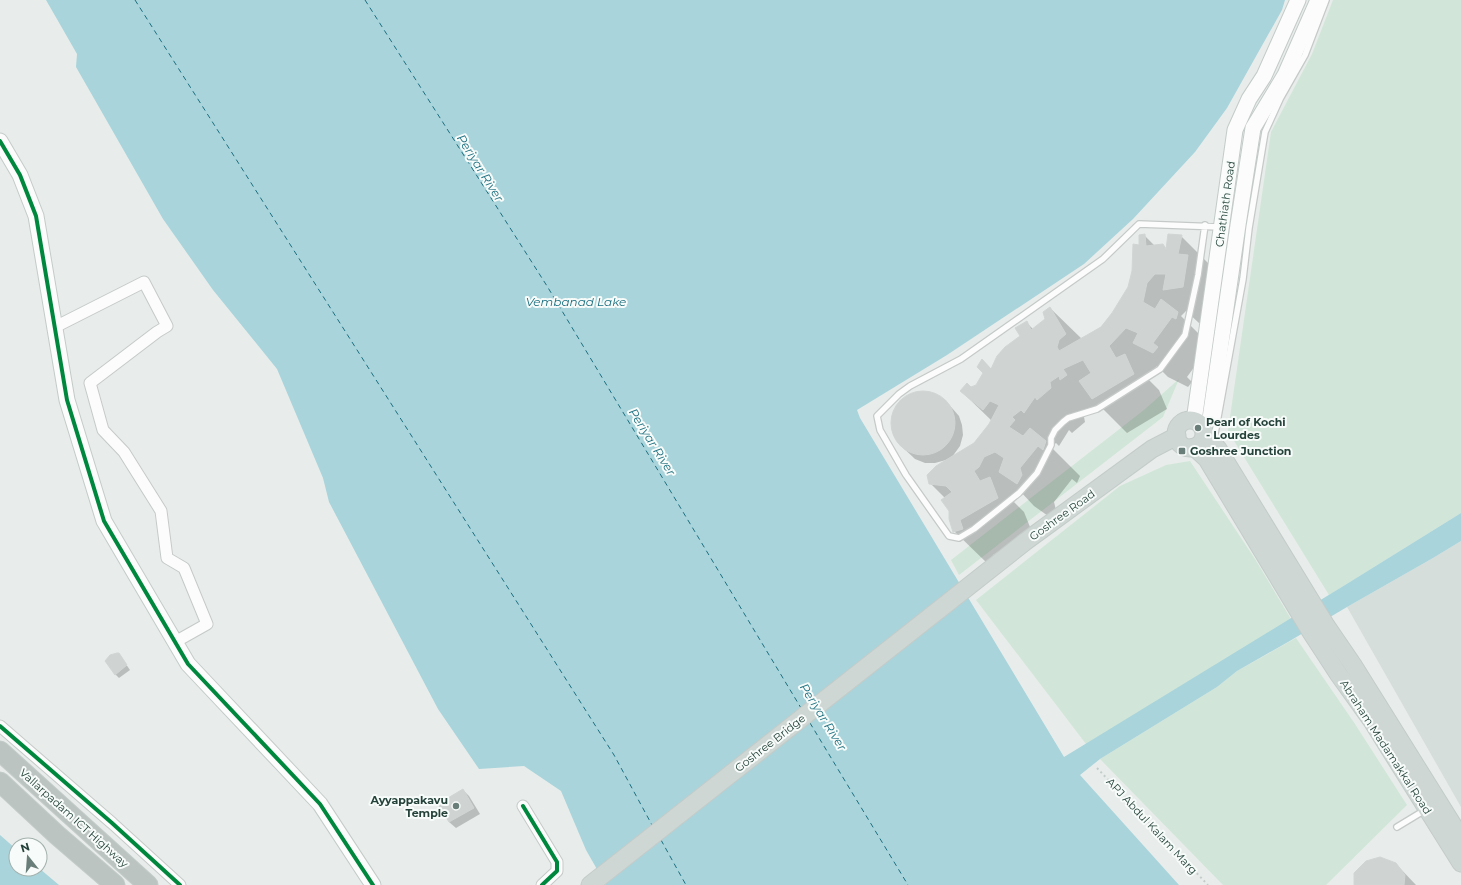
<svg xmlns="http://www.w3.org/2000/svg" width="1461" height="885" viewBox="0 0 1461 885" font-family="Montserrat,sans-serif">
<rect width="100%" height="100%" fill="#e8edeb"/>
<polygon fill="#d6dedb" points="1461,541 1461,807 1347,607 1433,558"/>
<g fill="#d1e6d8">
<polygon points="1333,0 1461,0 1461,513 1329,595 1228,431 1271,132 1312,54"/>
<polygon points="1179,379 1163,417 959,575 951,560 1144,410"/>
<polygon points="1190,461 1255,559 1291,619 1086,744 976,600 1120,486 1166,465"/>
<polygon points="1296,638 1355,724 1407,805 1326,885 1223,885 1100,759 1217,687 1237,671"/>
</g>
<g fill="#a9d4db">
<polygon points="46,0 1285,0 1282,10 1227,108 1195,152 1133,219 1084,264 947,355 857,410 860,418 1064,757 1345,585 1461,513 1461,541 1433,558 1347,607 1288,642 1237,671 1217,687 1100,759 1080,775 1179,885 606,885 586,850 561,791 524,766 479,769 438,709 329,502 323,478 277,369 213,290 163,219 76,67 77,54"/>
<polygon points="0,835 16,849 16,869 40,869 59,885 0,885"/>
</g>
<g fill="#0003">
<polygon points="1144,235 1155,246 1167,250 1181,236 1215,270 1213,282 1222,291 1217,321 1199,323 1186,311 1181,316 1212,347 1210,352 1206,351 1187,377 1192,382 1188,387 1168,377 1157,366 1146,377 1159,390 1167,409 1127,433 1098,404 1097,404 1101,410 1095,413 1092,411 1084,417 1085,422 1072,433 1069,430 1059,446 1056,443 1051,447 1080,476 1077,483 1072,479 1054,502 1056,510 1051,518 1034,506 1019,490 1013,501 1024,512 1032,532 993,555 996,563 989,565 954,531 950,510 945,498 930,483 946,460 935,463 925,463 915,459 898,443 893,434 892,423 893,413 899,404 906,397 915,393 925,392 935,394 943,399 952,408 959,416 962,425 963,435 960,446 952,457 975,443 992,421 961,391 971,389 977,385 984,373 983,361 991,369 1022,336 1027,323 1034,330 1046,320 1050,308 1082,339 1101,327 1113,313 1129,287"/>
<polygon points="119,654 130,670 119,678 115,674"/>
<polygon points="463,790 469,796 480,814 456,828 449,822"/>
<polygon points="1396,864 1416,885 1355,885"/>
</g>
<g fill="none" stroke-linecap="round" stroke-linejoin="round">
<g stroke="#1c6f80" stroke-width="1" stroke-dasharray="5 4" stroke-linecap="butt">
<polyline points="135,0 614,755 652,825"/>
<polyline points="365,0 547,286 801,708"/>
<polyline points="810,723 908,885"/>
<polyline points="661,840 686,885"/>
</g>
</g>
<g fill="#cfd4d2" stroke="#d1d6d4">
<polygon points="1145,234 1146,246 1163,244 1166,249 1168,234 1182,235 1178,254 1188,255 1183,287 1163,290 1166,274 1155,274 1147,283 1143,302 1155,309 1161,299 1178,312 1176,319 1172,317 1153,343 1158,347 1153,353 1133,343 1138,333 1126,328 1109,346 1116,358 1125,354 1134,374 1092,399 1079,381 1091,373 1083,360 1063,369 1067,375 1060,380 1059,376 1050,382 1051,388 1037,400 1035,397 1024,413 1021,410 1012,417 1015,420 1009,427 1023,436 1030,428 1046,441 1043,450 1038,446 1020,468 1022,475 1017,484 999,472 1004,458 995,452 984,457 979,467 974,471 980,481 990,477 998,498 960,520 963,529 953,532 949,519 949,511 941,500 952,492 946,486 929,484 927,475 936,466 974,443 989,424 999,405 990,401 983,410 960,391 967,383 971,387 976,385 983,373 977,367 982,359 991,369 997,356 1005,347 1020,336 1015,328 1027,321 1031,330 1045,319 1043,312 1050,307 1066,334 1059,340 1057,347 1059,351 1101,327 1112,313 1128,287 1132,271 1133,244 1139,245 1139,235"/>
<circle cx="923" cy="423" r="32"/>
<polygon points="117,653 119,653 127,665 115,675 105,661 110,655"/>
<polygon points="463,789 474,808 449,822 438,804"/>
<polygon points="1380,857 1396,863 1405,875 1404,885 1354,885 1354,873 1366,861"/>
</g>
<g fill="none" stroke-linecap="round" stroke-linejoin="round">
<g stroke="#c5cac8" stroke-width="8">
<g id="lane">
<polyline points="1205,225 1198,275 1185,335 1160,369 1097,409 1068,418 1063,422 1055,430 1051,438 1051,445 1037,473 1019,493 974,529 959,538 949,536 906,475 880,430 877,416 899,394 910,386 961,359 1103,259 1139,224 1220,227"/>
<polyline points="1214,439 1243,279 1249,228 1265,132 1280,99 1305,55 1326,0"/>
<polyline points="1397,827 1425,810"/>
</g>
</g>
<g stroke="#c5cac8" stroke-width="13">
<g id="street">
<polyline points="55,327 144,282 167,326 157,332 90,383 103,430 124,452 161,511 167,558 184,568 207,624 175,642"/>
<polyline points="0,726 112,823 180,885"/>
<polyline points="523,806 557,862 557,871 542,885"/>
</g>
</g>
<g stroke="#c3cbc8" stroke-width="17">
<g id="secondary">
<polyline points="0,141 20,175 36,216 67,400 104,521 188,664 320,804 373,885"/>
<polyline points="1194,421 1235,130 1249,99 1264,76 1298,0"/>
<polyline points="1201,426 1210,419 1238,225 1253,128 1285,75 1318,0"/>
</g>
</g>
<g stroke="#c3ccc9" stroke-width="19">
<g id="primary">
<circle cx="1190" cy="434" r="14"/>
<polyline points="1205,434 1218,449 1325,624 1353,665 1461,838"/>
<polyline points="1194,447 1207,459 1311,632 1339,675 1372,721 1461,863"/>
<polyline points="590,885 1026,541 1152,449 1177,436"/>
</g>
</g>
<g stroke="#c3ccc9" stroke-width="21">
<g id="highway">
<polyline points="0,751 148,885"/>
<polyline points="0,782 57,835 115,885"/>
</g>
</g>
<polyline stroke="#c3ccca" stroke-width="2" stroke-dasharray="2 3" stroke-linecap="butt" points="1097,768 1208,885"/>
<use href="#lane" stroke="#fcfcfc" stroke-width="5.5"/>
<use href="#street" stroke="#fcfcfc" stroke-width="11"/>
<use href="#secondary" stroke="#fcfcfc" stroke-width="15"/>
<use href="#primary" stroke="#cfd7d5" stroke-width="17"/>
<use href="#highway" stroke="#bcc4c2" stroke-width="19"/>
<g stroke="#f7fbf9" stroke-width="6">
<g id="cycleway">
<polyline points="0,141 20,175 36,216 67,400 104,521 188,664 320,804 373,885"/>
<polyline points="0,726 112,823 180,885"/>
<polyline points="523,806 557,862 557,871 542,885"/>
</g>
</g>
<use href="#cycleway" stroke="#00873e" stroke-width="4"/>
</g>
<g fill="#697e78" stroke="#f7fbf9" stroke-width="1.5">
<circle cx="1198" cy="428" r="4"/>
<rect x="1178" y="447" width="8" height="8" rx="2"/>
<circle cx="456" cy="806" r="4"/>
</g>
<g text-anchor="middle" stroke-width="4" stroke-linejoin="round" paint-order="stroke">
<g font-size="11" fill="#24423a" stroke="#f7fbf9">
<text transform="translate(1225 204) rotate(-82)" y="4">Chathiath Road</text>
<text transform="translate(1062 515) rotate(-36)" y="4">Goshree Road</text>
<text transform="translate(770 743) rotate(-38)" y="4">Goshree Bridge</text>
<text transform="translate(1386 747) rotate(57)" y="4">Abraham Madamakkal Road</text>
<text transform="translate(74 818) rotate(42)" y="4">Vallarpadam ICT Highway</text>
<text transform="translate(1152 826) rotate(47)" y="4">APJ Abdul Kalam Marg</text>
</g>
<g font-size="11" font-weight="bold" fill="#24423a" stroke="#f7fbf9" text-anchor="start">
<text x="1206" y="426">Pearl of Kochi<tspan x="1206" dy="13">- Lourdes</tspan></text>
<text x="1190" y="455">Goshree Junction</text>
<text x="448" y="804" text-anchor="end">Ayyappakavu<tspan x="448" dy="13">Temple</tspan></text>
</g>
<g font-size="12" font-style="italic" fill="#1c6f80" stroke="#f7fbf9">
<text transform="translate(480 168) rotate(58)" y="4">Periyar River</text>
<text x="576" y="306">Vembanad Lake</text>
<text transform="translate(652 442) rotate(58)" y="4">Periyar River</text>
<text transform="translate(823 717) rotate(58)" y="4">Periyar River</text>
</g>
</g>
<g transform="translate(28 857) rotate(343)"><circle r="19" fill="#f7fbf9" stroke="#a3b1ad"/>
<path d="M0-3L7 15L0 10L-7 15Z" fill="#697e78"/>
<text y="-6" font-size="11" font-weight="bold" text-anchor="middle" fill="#24423a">N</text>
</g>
</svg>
